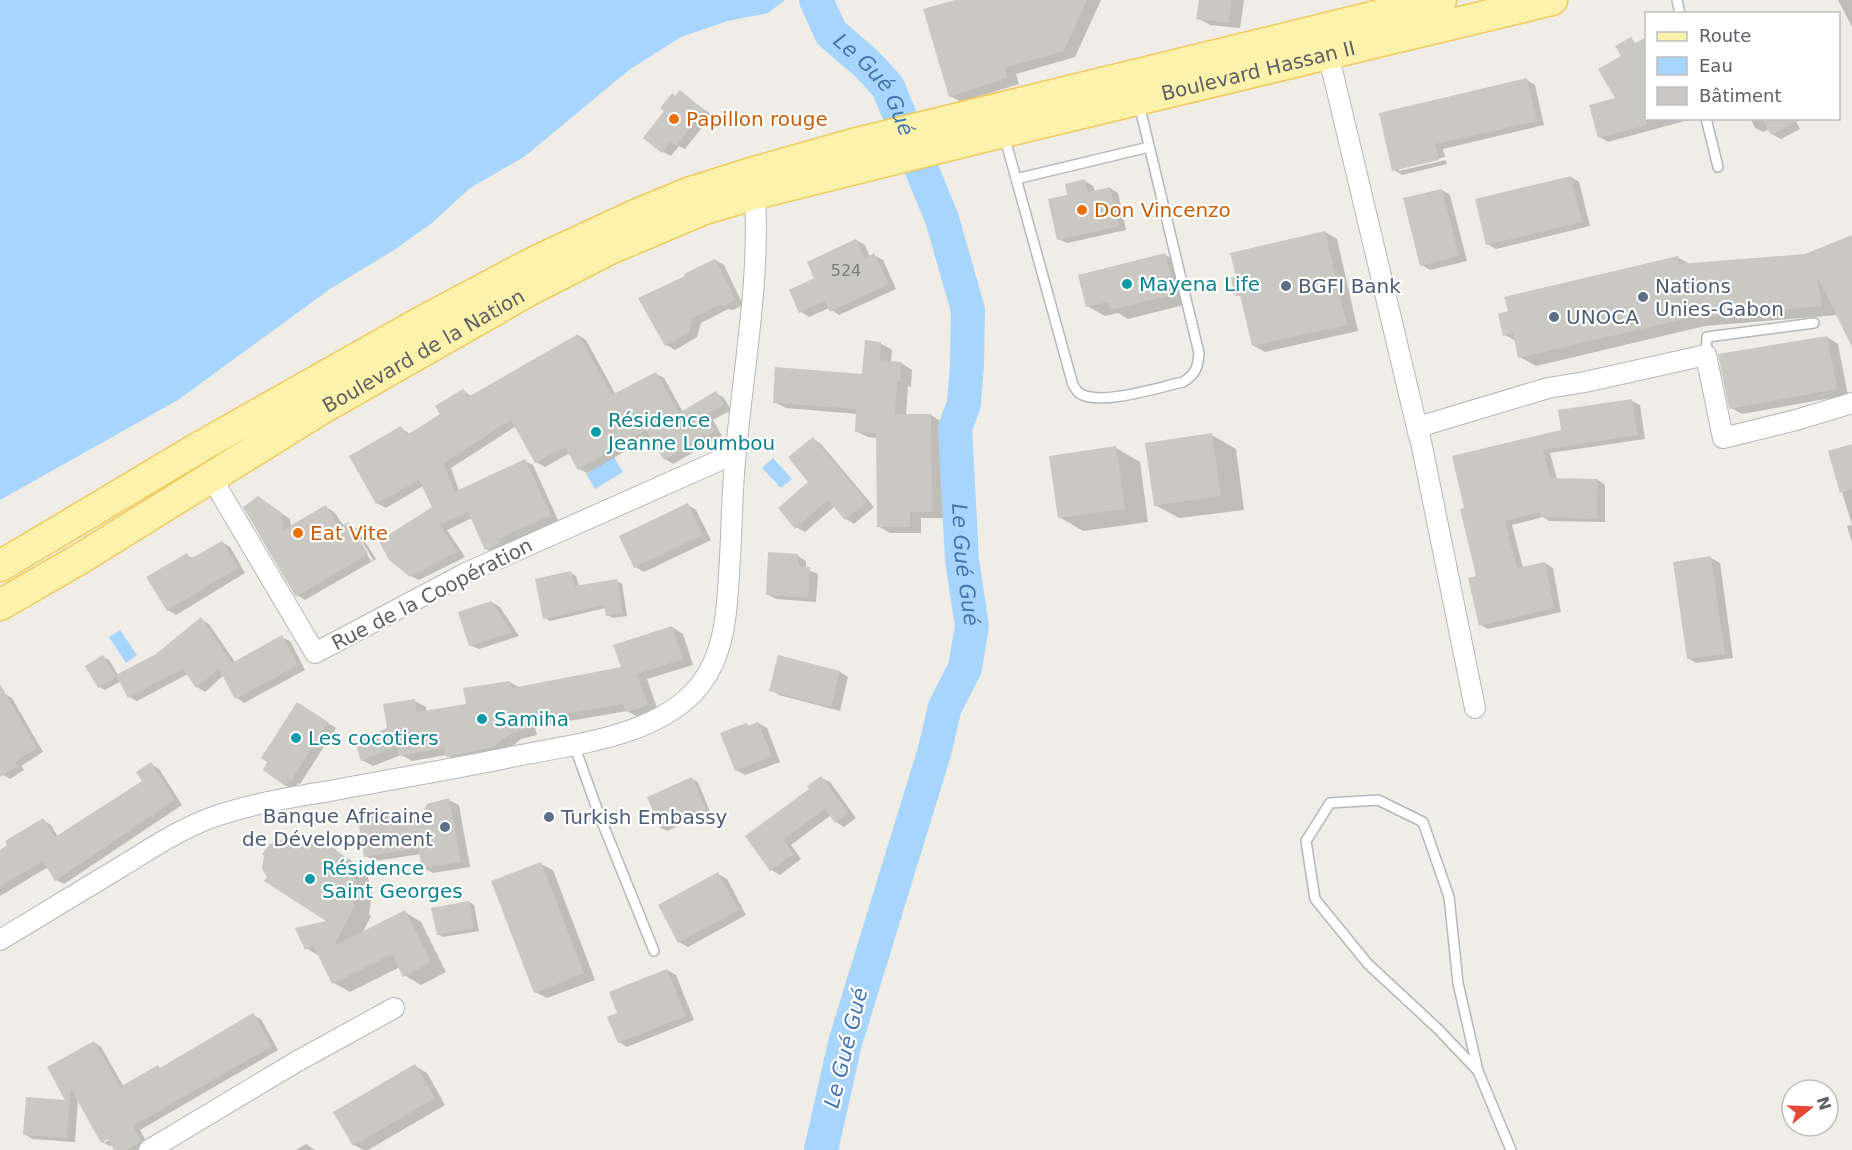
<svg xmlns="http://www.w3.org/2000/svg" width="1852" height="1150" viewBox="0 0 1852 1150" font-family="'DejaVu Sans',sans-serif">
<rect width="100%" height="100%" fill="#efede5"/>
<g fill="#a7d5fd">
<polygon points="0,0 785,0 768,13 728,21 681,37 629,70 524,157 470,188 432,223 394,250 330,289 178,400 0,500"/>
<polygon points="614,457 623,472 595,489 586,474"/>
<polygon points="773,458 792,479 781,488 762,468"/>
<polygon points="120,630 137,655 126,663 109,637"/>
</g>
<g fill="#0003" fill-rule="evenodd">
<polygon points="960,0 1101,0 1075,57 1016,74 1019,84 962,102 950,96"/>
<polygon points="1200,0 1244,0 1240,28 1210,25 1198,18"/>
<polygon points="1838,0 1852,0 1852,27"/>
<polygon points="1527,80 1535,85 1544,125 1443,149 1445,157 1399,168 1399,171 1446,160 1447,164 1402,175 1394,170"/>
<polygon points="680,92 712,115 685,149 679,146 671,156 663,152 676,97"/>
<polygon points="1646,118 1688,118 1688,120 1608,142 1600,137"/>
<polygon points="1750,118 1799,118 1795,120 1800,129 1781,139 1772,134 1770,129 1763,132 1755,128"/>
<polygon points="1571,177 1579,182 1590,226 1496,249 1487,244"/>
<polygon points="1085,181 1093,186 1095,192 1110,188 1118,193 1126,230 1067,243 1058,239 1069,196"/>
<polygon points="1442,190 1450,195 1467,261 1430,270 1422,265"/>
<polygon points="1325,232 1337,239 1358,331 1265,352 1254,346 1243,298 1237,295"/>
<polygon points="1852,237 1852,344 1838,315 1705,326 1536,366 1520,357 1516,341 1505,335 1677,257 1690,264 1805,256"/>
<polygon points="856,240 865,245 870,257 874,255 883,260 896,289 839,315 829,308 809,317 801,312 791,290 816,278"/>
<polygon points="1165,255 1182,264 1192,303 1128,319 1118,313 1105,316 1087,306"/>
<polygon points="715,260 724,265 743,305 733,310 728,309 701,323 697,337 675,350 666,345 640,298 688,277"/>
<polygon points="578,335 586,340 616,395 656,374 664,378 683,412 716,393 724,398 731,410 713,420 722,436 673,464 665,459 652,436 587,473 579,469 570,453 545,467 536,462 516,426 451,468 459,491 525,461 533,465 558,520 506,544 508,548 494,553 486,549 472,518 447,530 465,557 419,580 411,576 434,508 423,486 386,508 377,503 401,428 411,435 442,414 463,390 472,397"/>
<polygon points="1827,337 1838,344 1848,395 1742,414 1731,408"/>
<polygon points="880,343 892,350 891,362 901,363 912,370 911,387 908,386 906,415 931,415 942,422 943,518 921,518 921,533 890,533 878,526 877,438 868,437 856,431 858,414 786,408 774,402 864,375"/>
<polygon points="1632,401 1640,405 1645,439 1550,453 1557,479 1598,480 1605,485 1605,522 1549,521 1543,517 1512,525 1523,568 1545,563 1553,568 1561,612 1488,629 1481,625 1478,577 1461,510 1562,431"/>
<polygon points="1212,435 1236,449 1244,510 1179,518 1155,505"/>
<polygon points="813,439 821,444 874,507 854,524 846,519 835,506 805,532 796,527 810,482"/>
<polygon points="1852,445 1852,543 1847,526 1852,525 1830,452"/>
<polygon points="1116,448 1140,462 1148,522 1083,531 1059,517"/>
<path d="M267,503L290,519L291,527L326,507L334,512L344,526L349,524L357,529L376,559L305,600L297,595ZM351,528H354L373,560L371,561Z"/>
<polygon points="688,505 696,510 711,540 644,572 635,567 621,537"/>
<polygon points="222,542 230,547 245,573 176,615 168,610 187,555 194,559"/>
<polygon points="798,556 806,561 806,569 818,574 816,602 776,599 767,594"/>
<polygon points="1711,558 1720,563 1733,658 1696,663 1688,658"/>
<polygon points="571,573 576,576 579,587 617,581 622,584 627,616 613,618 607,615 606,608 550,621 545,618"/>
<polygon points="491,602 500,607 519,636 479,649 470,645"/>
<polygon points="201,619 209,624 235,662 282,637 290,641 305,670 244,703 237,698 224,675 205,692 197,687 188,674 137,701 129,697 121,681 105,690 99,687 103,657 109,660 118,675 157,655"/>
<polygon points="672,627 683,634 693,665 647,679 658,711 638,717 627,711 535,727 537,735 521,739 504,753 458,762 446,755 412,761 401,755 373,766 362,760 415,701 426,707 426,712 467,706 510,682 520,688 623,668"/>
<polygon points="779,657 840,672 848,677 840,711 779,695 771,690"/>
<polygon points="5,694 12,698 43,752 21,766 24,770 10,779 3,775 0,770 0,697"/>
<polygon points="305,709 336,728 300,784 298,783 294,790 285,785"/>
<polygon points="758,723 767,728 780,762 745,775 736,770 746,724 750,726"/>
<polygon points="151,764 159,769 182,805 64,884 56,880 48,867 0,896 0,851 43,820 51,825 58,837 144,782"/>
<polygon points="821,778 830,782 856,818 844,827 836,822 831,815 791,845 801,859 780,875 771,870 747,837 811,790"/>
<polygon points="692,779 698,782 710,812 667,831 662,828"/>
<polygon points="449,800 459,805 470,867 433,873 423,868 421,854 375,861 366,856 383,811 393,817 394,824 422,817"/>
<polygon points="316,839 352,861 367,874 372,893 369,914 371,916 362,934 405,912 421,922 446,972 421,985 404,975 400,967 350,992 334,983 321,957 306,948 330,921 300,842"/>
<polygon points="541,864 553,870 595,980 547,998 535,992"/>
<polygon points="718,874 727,879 746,915 688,947 679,942"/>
<polygon points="469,902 474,905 479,931 443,937 438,934"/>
<polygon points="667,970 676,975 694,1020 627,1047 619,1042 619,1014"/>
<polygon points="253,1015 261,1019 278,1050 140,1130 148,1145 141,1150 116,1150 113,1145 110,1146 104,1143 115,1137 104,1140 104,1143 102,1142 78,1098 75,1142 32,1139 25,1134 67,1101 49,1068 94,1042 101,1047 124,1087 158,1067 162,1069"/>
<polygon points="415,1066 427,1073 445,1105 368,1150 363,1150 354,1145"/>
<polygon points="306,1144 315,1150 296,1150"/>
</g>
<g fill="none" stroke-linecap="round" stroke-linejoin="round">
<path stroke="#a7d5fd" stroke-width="34" id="s1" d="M816,0L831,33L867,64L888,87L942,219L968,310L967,363L964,404L955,428L962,560L972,626L965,668L945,707L934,753L845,1043L821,1150"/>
</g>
<g fill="#cac8c2">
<polygon points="955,0 1087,0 1064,51 1005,68 1008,78 949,97 923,9"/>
<polygon points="1199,0 1232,0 1229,23 1196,19"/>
<polygon points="1631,37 1635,43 1647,37 1647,125 1598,138 1589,105 1615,98 1598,69 1621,56 1615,46"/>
<polygon points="1527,78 1537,121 1435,144 1439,160 1392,171 1379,113"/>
<polygon points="680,90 704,110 676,146 670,142 662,153 643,138 664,111 660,108 672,93 675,96"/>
<polygon points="1762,118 1804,118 1771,135"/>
<polygon points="1571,176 1582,222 1486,245 1475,199"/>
<polygon points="1085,179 1088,192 1110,187 1119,226 1057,240 1048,199 1067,195 1065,184"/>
<polygon points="1442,189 1459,256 1420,266 1403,198"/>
<polygon points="1325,231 1347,325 1252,346 1240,295 1235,296 1231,278 1236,277 1230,253"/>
<polygon points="1852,235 1852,347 1817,276 1822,306 1688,318 1518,358 1513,333 1503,336 1498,314 1508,311 1504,297 1678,256 1679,264 1805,254"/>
<polygon points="856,239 865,258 874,253 889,284 830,312 825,301 799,313 789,290 814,278 807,262"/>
<polygon points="1165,253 1176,294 1110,310 1108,302 1086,307 1078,275"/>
<polygon points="715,259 736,300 724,306 719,305 692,319 689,333 665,346 638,298 685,276 684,274"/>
<polygon points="578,334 612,395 656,372 679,413 716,391 724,405 706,415 715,431 664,460 646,430 578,470 565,447 535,463 511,420 444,463 454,492 525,459 551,515 499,539 500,543 485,550 468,512 440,525 458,552 410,577 389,560 379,541 432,507 419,480 376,504 349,456 401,426 407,435 440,414 435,406 463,389 468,397"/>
<polygon points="1827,336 1837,389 1729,409 1718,354"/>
<polygon points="865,340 881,342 880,360 901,362 900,381 897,381 895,414 931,414 932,512 910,512 910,527 877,527 876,433 855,432 856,409 773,403 775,367 862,374"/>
<polygon points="1632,399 1638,435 1543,450 1550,478 1598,479 1597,519 1540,517 1540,512 1505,521 1517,568 1545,562 1554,608 1479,626 1468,578 1476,576 1460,509 1464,508 1452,456 1561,430 1558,410"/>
<polygon points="1212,433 1221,496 1154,506 1145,443"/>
<polygon points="813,437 867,502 845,520 828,500 795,529 778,508 808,482 788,457"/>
<polygon points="1852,444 1852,489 1840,493 1828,451"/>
<polygon points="1116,446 1125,509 1058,518 1049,456"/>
<polygon points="258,496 282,513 283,530 326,505 339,527 349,522 368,554 296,597 243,507"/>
<polygon points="688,503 703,535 634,568 619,536"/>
<polygon points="222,541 238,568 167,611 146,577 187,553 190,559"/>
<polygon points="768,552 798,554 798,566 810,567 808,598 766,595"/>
<polygon points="1711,556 1725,654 1687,659 1673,562"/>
<polygon points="571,571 575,586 617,579 623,613 606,616 604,605 543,619 535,579"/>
<polygon points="491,601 512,632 469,646 458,612"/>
<polygon points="201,617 232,663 282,635 298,665 235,699 219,669 196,688 183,669 128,698 116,675 156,654"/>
<polygon points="672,626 683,659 637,674 648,705 626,712 623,704 525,721 527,729 510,734 493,747 446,757 444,748 399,756 396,746 361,761 355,742 387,728 383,704 415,699 417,712 466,704 463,688 510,681 512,688 621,667 613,645"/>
<polygon points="103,655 116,677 98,688 85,666"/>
<polygon points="778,655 840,671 831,707 769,691"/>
<polygon points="0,684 37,748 15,762 18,766 0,777"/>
<polygon points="297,702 328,722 291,781 289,779 285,786 263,770 267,762 261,758"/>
<polygon points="758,722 772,757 735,771 720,733 746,723 748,726"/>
<polygon points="151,762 175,800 55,881 43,861 0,887 0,850 7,845 5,841 43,818 55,837 142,781 136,772"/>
<polygon points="821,776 849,813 835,823 825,809 783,840 794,854 770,871 745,836 809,789 807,786"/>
<polygon points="692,777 706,809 661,829 647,797"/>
<polygon points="449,798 461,862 422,868 418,848 364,857 357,814 383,810 386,825 421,816 427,804"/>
<polygon points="316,838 317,841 335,849 351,863 356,883 356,891 353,904 355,905 334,946 405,910 431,962 403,977 392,954 332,984 313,945 305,950 295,928 326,921 264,881 267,877 262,869 264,856 262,854 270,844 283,839 300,841"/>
<polygon points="541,862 584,973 534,993 491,881"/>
<polygon points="718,872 739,910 678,943 658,905"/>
<polygon points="469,901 474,928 437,935 431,908"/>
<polygon points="667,969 686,1016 618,1043 607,1017 617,1013 609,992"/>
<polygon points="253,1013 272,1046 133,1126 142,1141 127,1150 114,1150 108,1139 101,1143 71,1089 67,1138 23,1135 26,1097 65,1100 47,1067 94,1041 120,1087 158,1065 160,1068"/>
<polygon points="415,1064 435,1098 353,1146 333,1112"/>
</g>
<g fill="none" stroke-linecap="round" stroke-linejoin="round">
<g stroke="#b5b7bc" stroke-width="12">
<g id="lane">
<polyline points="1677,0 1680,14"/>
<polyline points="1706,118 1718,167"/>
<path d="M1004,135L1073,385C1075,388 1077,391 1079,393C1099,407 1159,387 1183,382C1196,374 1198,367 1199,353L1139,104"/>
<polyline points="1016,179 1149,147"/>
<polyline points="1706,355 1707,337 1814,323"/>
<polyline points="574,745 600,817 654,951"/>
<polyline points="1478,1071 1438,1029 1368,964 1315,899 1306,841 1330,803 1378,800 1423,822 1449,897 1458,983 1478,1071 1511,1150"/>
</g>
</g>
<g stroke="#b5b7bc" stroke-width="22">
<g id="street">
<polyline points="1328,53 1419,436"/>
<polyline points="211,477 315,653 466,573 736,453"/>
<polyline points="1475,708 1418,427 1548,388 1585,382 1706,355 1723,438 1796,420 1852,403"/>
<path d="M0,940C41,915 83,890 124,865C155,846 185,826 219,815C255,803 293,797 330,791C392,779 454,769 516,756C576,744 660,736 700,685C728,649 727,602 730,558C732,523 732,487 736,451C744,365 760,280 755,194"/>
<polyline points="149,1150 296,1062 394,1008"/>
</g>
</g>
<g stroke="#efca5e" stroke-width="33">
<g id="primary">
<polyline points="0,566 203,445 419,323 536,261 635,215 688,193 751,173 857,143 1441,0"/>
<path id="s2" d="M0,605L78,560L318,411L530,290L610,249L702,210L755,194L979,138L1552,0"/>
</g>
</g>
<use href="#lane" stroke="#fff" stroke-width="9"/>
<use href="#street" stroke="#fff" stroke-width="20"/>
<use href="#primary" stroke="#fdf2ac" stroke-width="30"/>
</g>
<g fill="#e8710a" stroke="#fff" stroke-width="2">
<circle cx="674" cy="119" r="6"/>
<circle cx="1082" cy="210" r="6"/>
<circle cx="298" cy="533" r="6"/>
</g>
<g fill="#0f9aa8" stroke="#fff" stroke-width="2">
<circle cx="1127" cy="284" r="6"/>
<circle cx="596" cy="432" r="6"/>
<circle cx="482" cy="719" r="6"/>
<circle cx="296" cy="738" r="6"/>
<circle cx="310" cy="879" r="6"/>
</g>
<g fill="#5c6f8a" stroke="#fff" stroke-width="2">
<circle cx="1286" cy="286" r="6"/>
<circle cx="1643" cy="297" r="6"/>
<circle cx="1554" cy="317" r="6"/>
<circle cx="549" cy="817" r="6"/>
<circle cx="445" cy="827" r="6"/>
</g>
<g text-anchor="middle" stroke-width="4.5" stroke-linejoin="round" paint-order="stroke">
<g font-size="16" fill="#787a7c">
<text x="846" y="276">524</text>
</g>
<g font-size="20" fill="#5d6065" stroke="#fff">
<text dy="7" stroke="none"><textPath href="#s2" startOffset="1380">Boulevard Hassan II</textPath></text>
<text dy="7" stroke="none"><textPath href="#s2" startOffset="494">Boulevard de la Nation</textPath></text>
<text transform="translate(432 594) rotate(-27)" y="7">Rue de la Coopération</text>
</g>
<g font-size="20" fill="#c56008" stroke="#fff" text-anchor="start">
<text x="686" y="126">Papillon rouge</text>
<text x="1094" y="217">Don Vincenzo</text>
<text x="310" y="540">Eat Vite</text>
</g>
<g font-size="20" fill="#0d838f" stroke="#fff" text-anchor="start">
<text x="1139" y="291">Mayena Life</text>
<text x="608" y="427">Résidence<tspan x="608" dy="23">Jeanne Loumbou</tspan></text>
<text x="494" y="726">Samiha</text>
<text x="308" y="745">Les cocotiers</text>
<text x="322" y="875">Résidence<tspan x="322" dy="23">Saint Georges</tspan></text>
</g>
<g font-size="20" fill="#4e5e75" stroke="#fff" text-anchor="start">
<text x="1298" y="293">BGFI Bank</text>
<text x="1655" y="293">Nations<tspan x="1655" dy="23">Unies-Gabon</tspan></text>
<text x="1566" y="324">UNOCA</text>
<text x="433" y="823" text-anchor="end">Banque Africaine<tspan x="433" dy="23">de Développement</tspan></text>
<text x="561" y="824">Turkish Embassy</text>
</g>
<g font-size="21" font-style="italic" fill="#4375af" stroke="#fff">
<text dy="7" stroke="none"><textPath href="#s1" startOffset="105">Le Gué Gué</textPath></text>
<text dy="7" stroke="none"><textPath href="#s1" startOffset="609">Le Gué Gué</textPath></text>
<text transform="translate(846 1048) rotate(-76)" y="7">Le Gué Gué</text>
</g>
</g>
<rect x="1645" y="12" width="195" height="108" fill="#ffffff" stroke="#bebfc1" stroke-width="1.5"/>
<rect x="1657" y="32" width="30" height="9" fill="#fdf2ac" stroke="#bebfc1" stroke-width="1.5"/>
<text x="1699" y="42" font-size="18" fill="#5d6065">Route</text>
<rect x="1657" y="57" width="30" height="18" fill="#a7d5fd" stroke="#bebfc1" stroke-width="1.5"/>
<text x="1699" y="72" font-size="18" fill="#5d6065">Eau</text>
<rect x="1657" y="87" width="30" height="18" fill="#cac8c2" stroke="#bebfc1" stroke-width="1.5"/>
<text x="1699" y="102" font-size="18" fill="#5d6065">Bâtiment</text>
<g transform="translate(1810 1108) rotate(72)"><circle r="28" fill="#ffffff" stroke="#bebfc1" stroke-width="1.5"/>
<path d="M0-4.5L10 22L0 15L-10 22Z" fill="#e64734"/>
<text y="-9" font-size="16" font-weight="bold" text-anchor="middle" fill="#5d6065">N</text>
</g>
</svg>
